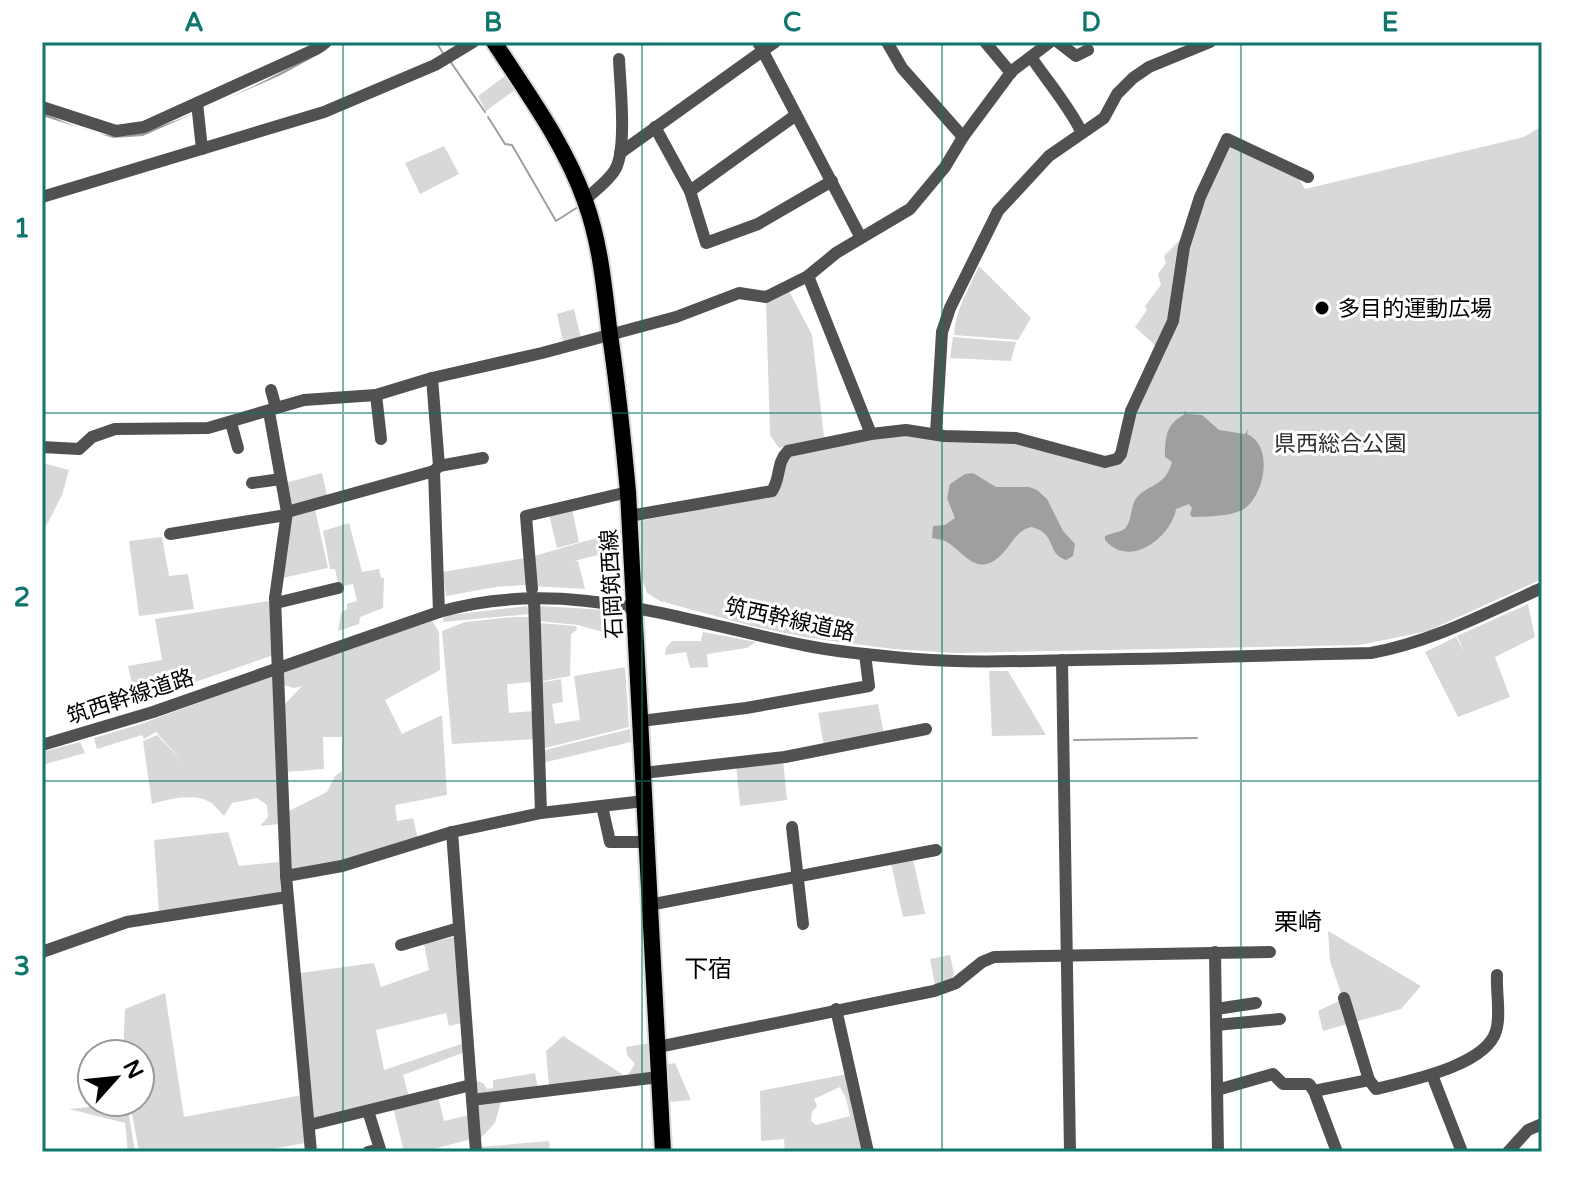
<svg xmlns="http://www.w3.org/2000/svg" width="1584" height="1194" viewBox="0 0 1584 1194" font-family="'Varela Round','Noto Sans JP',sans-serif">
<rect width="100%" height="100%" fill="#fff"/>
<g fill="#d8d8d8" fill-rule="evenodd">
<polygon points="505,76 515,90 486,111 478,96"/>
<polygon points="1542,126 1542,579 1428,631 1360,645 957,653 893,649 810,638 756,627 660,601 647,593 643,581 640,521 770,496 783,463 790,454 906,434 1007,439 1118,463 1135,407 1180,287 1199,212 1230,143 1296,174 1305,189 1524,137"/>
<polygon points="444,146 459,174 420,194 405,163"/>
<polygon points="1180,240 1171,321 1157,347 1135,327 1147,310 1145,306 1161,285 1158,274 1166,263 1164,256"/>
<path d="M979,266L1031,318L1018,340L954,335C955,311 969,288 979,266Z"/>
<polygon points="789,291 812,335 824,437 779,448 770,435 766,301"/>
<polygon points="574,309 581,338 563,342 557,314"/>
<polygon points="953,337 1016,342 1011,361 950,358"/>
<polygon points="42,463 69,470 62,495 45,528 42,522"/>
<polygon points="322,473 327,495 290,506 285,483"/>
<polygon points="315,509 328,568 282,578 289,516"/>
<polygon points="572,509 579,542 557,548 549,514"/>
<polygon points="349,523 362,572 379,569 381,578 384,578 383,608 360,617 359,624 338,631 341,613 347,609 347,604 357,601 353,584 339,587 335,569 330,569 323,531"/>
<polygon points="617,532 618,550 574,561 578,561 585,589 533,586 531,557"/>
<polygon points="162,537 169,576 188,574 194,609 139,616 129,541"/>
<polygon points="525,558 527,585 496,587 446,596 443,572"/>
<polygon points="268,601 272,605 274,655 136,702 128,666 162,660 155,619"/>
<polygon points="1528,604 1535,637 1495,657 1510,697 1458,717 1425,652 1456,637 1465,653 1457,636"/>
<polygon points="527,606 530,614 443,622 443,618 450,615"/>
<polygon points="541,606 606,610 609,613 606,633 578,625 538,621 537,610"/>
<polygon points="513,617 532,617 533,682 507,684 509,713 534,711 535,739 452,744 442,631 465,622"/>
<polygon points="432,621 439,632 440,670 385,700 402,734 442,715 447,795 395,805 397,821 413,818 418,839 340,863 289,870 287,812 327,792 335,776 342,771 342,737 323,737 324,769 286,772 284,705 302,686 294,688 284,685 283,672"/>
<polygon points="538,623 576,626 577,630 571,634 570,676 538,682"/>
<polygon points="703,632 756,642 747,648 707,654 708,667 690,668 686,652 665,655 666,648 672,641 701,641"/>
<polygon points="625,667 629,727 541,749 539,683 561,679 563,702 552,704 555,724 580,720 574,676"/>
<polygon points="989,671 1008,671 1046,735 992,736"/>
<path d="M271,676L275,678L279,824L260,826L268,817L267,805L257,798L232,803L224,816C220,812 215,805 210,802C194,793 168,799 152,804L143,741L157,735L183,762L156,732L144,739L142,735L97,749L94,738L141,724Z"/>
<polygon points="878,704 884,735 824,746 818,713"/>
<polygon points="630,729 631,742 542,763 541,751"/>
<polygon points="80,742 85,753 42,765 42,752"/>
<polygon points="783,760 787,800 740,806 736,765"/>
<polygon points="228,832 239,866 279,862 281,894 159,913 154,840"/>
<polygon points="913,859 925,914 903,917 891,863"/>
<polygon points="1328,931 1421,986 1401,1009 1323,1031 1318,1011 1343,999 1330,961"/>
<polygon points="454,937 462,1023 449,1026 446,1013 376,1030 384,1070 464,1043 465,1052 403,1075 409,1097 312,1122 300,973 374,963 381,987 429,970 424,944"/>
<polygon points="950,955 954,974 951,979 935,985 930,959"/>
<polygon points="165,993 184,1117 302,1095 305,1143 256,1152 139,1152 130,1102 140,1102 140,1054 123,1054 125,1009"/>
<polygon points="563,1036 622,1074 620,1079 549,1086 546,1051"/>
<polygon points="649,1043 651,1075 625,1079 635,1064 627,1055 626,1047"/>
<polygon points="675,1063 691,1100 670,1102 666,1065"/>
<polygon points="535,1073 538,1089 477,1096 476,1080 484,1084 487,1089 493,1088 493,1080"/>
<path d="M848,1074L865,1149L850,1152H785L784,1139L761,1141L760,1091ZM840,1087L846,1098L850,1116L816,1125L811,1121L812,1112L817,1106L814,1099Z"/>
<polygon points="438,1096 444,1121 469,1115 471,1139 423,1152 404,1152 393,1107"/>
<polygon points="501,1102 495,1123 480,1139 476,1106"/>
<polygon points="127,1103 135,1152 128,1152 125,1123 69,1109"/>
<polygon points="549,1141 550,1152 480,1152 480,1147"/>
</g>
<g fill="#9f9f9f">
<path d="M331,42H334L325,51L281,75L143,136L113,138L42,116V113C65,121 93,136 118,136C158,136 298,68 331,42Z"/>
<path d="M1184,410L1187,414L1202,415L1219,430L1245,434L1248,429L1247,434C1275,446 1264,498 1242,510C1228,517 1208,516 1192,517L1190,514L1192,508L1189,504L1176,509C1172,536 1130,570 1105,540V536C1111,533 1117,533 1123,530C1133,524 1129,505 1138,496C1153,482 1165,486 1172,462L1165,457C1165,437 1166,424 1185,414Z"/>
<path d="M973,473L996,487H1029L1037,490L1047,499L1063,531L1075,544L1073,556L1066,560C1045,553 1058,533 1031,527C1015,531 1011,547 999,557C975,578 962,549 945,541C941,539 936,539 932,538L933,526L945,525L955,518L947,498L950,484L965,474Z"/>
</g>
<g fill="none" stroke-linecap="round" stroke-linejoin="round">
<g stroke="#9f9f9f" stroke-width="2">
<polyline points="436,42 443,53"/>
<polyline points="450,61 485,112"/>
<polyline points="488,117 505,144 512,145 556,221 578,207"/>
<polyline points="1074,740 1197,738"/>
</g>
<g stroke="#dbdbdb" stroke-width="20">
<path id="major" d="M494,42C527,93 565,144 585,201C600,242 604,285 609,328C617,382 623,437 628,492L663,1152"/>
</g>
<g stroke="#515151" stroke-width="12">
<polyline points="758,42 861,238"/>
<polyline points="887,42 902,68 963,137"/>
<polyline points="985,42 1011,73"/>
<polyline points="1058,42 1076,56 1088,50"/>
<path d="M1031,57C1048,82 1069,106 1082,133"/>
<polyline points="197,103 202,149"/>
<polyline points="42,107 116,131 144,127 316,49 326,42"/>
<polyline points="655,127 690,191 706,243 758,224 832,181"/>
<polyline points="620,153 775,42"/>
<polyline points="690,191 796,115"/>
<polyline points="42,197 324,112 435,65 473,42"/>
<path d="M585,200C594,191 610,180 616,168C627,146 620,84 619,59"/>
<polyline points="808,276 871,434"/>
<polyline points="432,378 439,466 434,471 439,612"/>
<polyline points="271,390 276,408"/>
<polyline points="376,395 381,439"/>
<polyline points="269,412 287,512 275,598 286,876 311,1152"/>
<polyline points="231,423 238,448"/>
<polyline points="936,433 942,332 950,308 998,211 1049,156 1104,118 1117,94 1133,78 1149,67 1210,42"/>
<polyline points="42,447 79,449 92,437 115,429 208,428 304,400 376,395 432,378 542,353 676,317 739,293 766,297 808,276 836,253 910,209 945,167 963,137 1012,71 1050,42"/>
<polyline points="439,466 483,458"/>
<polyline points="252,483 281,479"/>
<polyline points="287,512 434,471"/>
<path d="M629,516L772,491C781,478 776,463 788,451L871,434L906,430L944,436L1016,438L1105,462L1117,459L1121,454L1131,411L1173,321L1184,247L1200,197L1227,139L1308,177"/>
<polyline points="170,534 286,515"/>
<polyline points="532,589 526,516 628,492"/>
<polyline points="534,598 541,813"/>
<polyline points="276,603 338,588"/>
<polyline points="1062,660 1070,1152"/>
<polyline points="641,721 746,708 869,686 865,654"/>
<path d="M42,745L153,712L439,612C565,575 685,622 808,646C844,653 880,656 916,659C969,663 1022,661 1074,660C1173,659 1272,655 1371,653C1432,642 1486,613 1542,588"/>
<polyline points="643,773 785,757 926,729"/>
<polyline points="602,806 610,842 646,842"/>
<polyline points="792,827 803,924"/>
<polyline points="452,832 476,1152"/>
<polyline points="286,876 342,866 452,832 541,813 644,801"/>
<polyline points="649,905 936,850"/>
<polyline points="401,945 459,928"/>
<polyline points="42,952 127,922 287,897"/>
<polyline points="1215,952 1218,1152"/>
<polyline points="1344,998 1369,1080"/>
<polyline points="836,1009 868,1152"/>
<polyline points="1216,1009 1256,1003"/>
<polyline points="1216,1025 1280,1019"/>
<polyline points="658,1047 934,991 956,983 982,962 994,957 1270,952"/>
<polyline points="1432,1075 1462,1152"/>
<polyline points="1217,1090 1273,1074 1283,1084 1309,1084 1314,1091 1337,1152"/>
<path d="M1314,1091L1369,1080L1376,1089C1407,1081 1486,1066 1496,1031C1501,1015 1496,992 1497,975"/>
<polyline points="472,1100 659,1077"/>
<polyline points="368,1111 380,1149 368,1152"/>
<polyline points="309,1125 471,1085"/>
<polyline points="1508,1152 1528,1130 1542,1124"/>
</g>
<use href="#major" stroke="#000" stroke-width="16"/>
</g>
<path fill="none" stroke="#0f766e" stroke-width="2" stroke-opacity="0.55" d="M343,42V1152M642,42V1152M942,42V1152M1241,42V1152M42,413H1542M42,781H1542"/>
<circle fill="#000" stroke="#fff" stroke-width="3" cx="1322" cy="308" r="8"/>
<g text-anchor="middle" stroke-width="6" stroke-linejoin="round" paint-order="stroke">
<g font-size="22" fill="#000" stroke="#fff" text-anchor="start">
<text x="1338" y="316">多目的運動広場</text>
</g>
<g font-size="22" fill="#2f2f2f" stroke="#fff">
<text x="1340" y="451">県西総合公園</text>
</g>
<g font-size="22" fill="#000" stroke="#fff">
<text transform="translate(611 584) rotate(-93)" y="8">石岡筑西線</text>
<text transform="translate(790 619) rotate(12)" y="8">筑西幹線道路</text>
<text transform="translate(130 696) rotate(-18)" y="8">筑西幹線道路</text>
</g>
<g font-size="24" fill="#000" stroke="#fff">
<text x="1298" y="930">栗崎</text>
<text x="708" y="977">下宿</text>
</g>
</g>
<rect width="1584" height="1194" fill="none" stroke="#ffffff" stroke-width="88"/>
<g transform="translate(116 1078) rotate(63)"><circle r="38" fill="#ffffff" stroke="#999999" stroke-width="2"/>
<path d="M0-6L14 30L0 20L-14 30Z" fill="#000000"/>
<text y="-12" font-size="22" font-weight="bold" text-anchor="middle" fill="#000000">N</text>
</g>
<rect x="44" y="44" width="1496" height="1106" fill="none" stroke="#0f766e" stroke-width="3"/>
<g font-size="26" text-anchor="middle" font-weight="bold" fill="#0f766e">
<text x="194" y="31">A</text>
<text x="493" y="31">B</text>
<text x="792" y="31">C</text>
<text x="1091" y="31">D</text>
<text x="1390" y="31">E</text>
<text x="22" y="237">1</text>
<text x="22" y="606">2</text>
<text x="22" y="975">3</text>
</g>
</svg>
